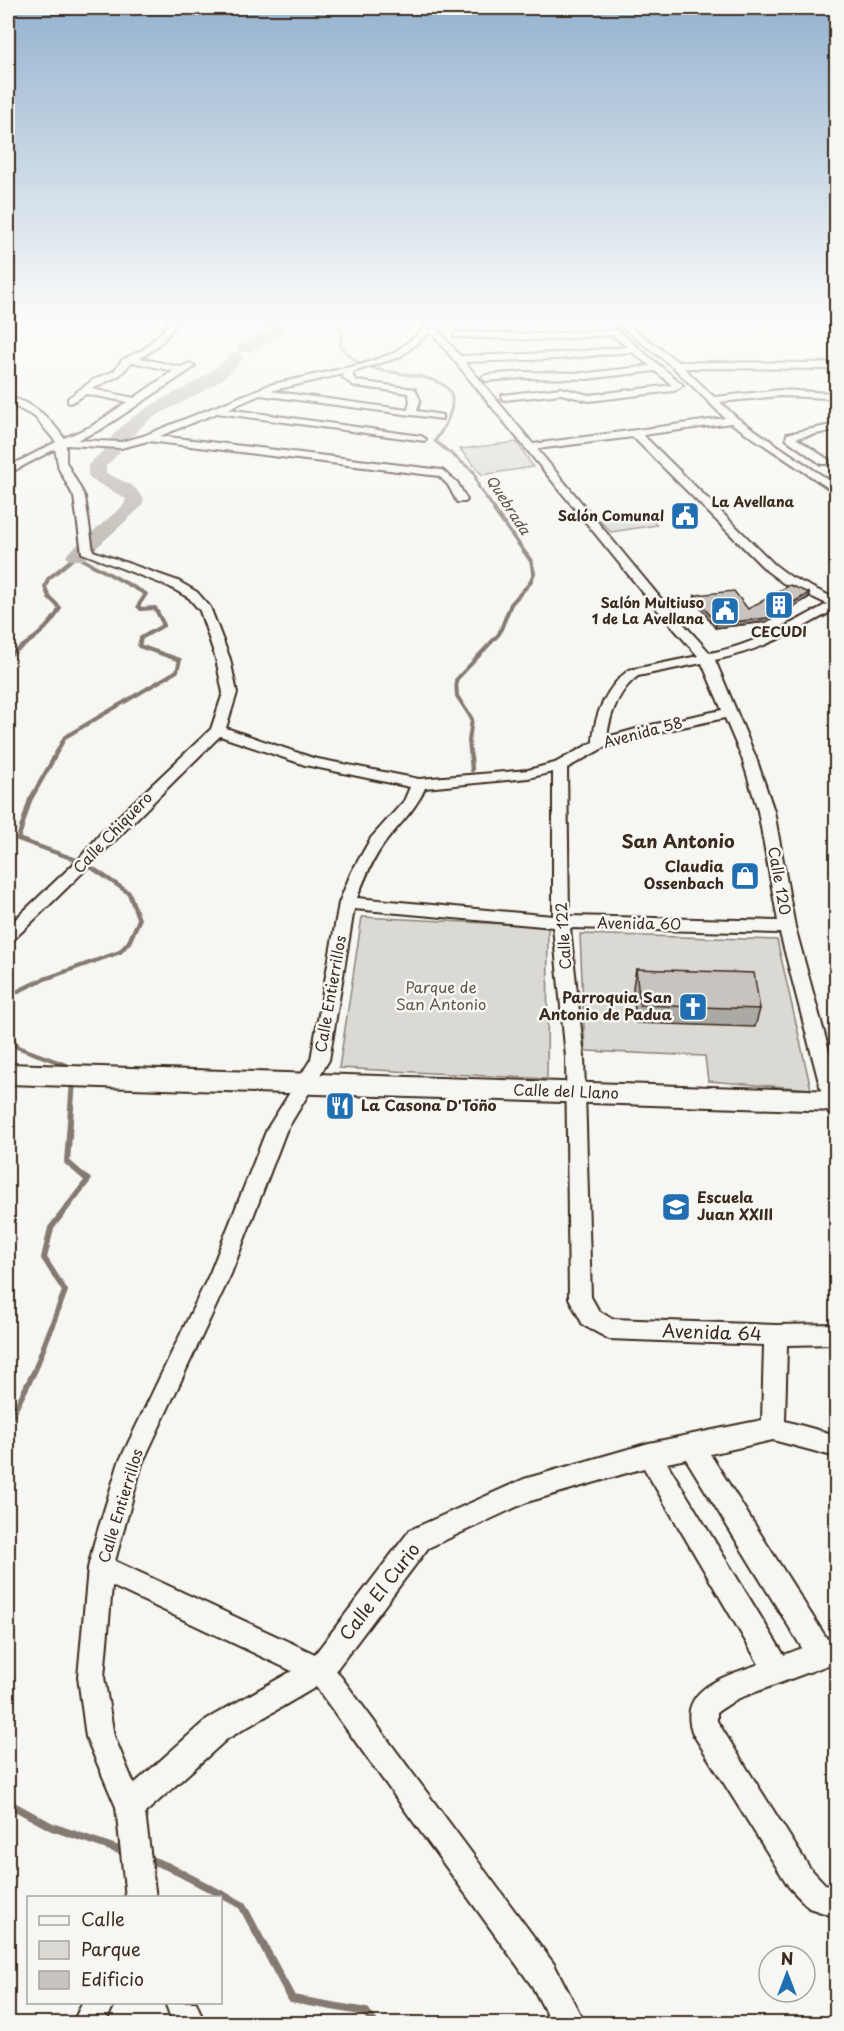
<svg xmlns="http://www.w3.org/2000/svg" width="844" height="2031" viewBox="0 0 844 2031" font-family="'Playpen Sans',sans-serif">
<rect width="100%" height="100%" fill="#f6f6f2"/>
<filter id="ink" filterUnits="userSpaceOnUse"><feTurbulence type="fractalNoise" baseFrequency=".0167" numOctaves="2"/><feDisplacementMap in="SourceGraphic" scale="12" xChannelSelector="R" yChannelSelector="G"/><feConvolveMatrix kernelMatrix="1 2 1 2 8 2 1 2 1" color-interpolation-filters="sRGB"/></filter>
<g filter="url(#ink)">
<g fill="#dad9d3" stroke="#8a8278" stroke-width="1.5">
<polygon points="517,442 533,467 482,475 460,449"/>
<polygon points="644,512 657,525 611,532 599,520"/>
<polygon points="362,917 548,926 547,1079 339,1068"/>
<polygon points="580,934 777,940 811,1089 708,1081 705,1056 585,1051"/>
</g>
<g fill="none" stroke-linecap="round" stroke-linejoin="round">
<path stroke="#857a71" stroke-width="3" d="M334,319L342,332L340,345C348,355 356,363 369,367C410,381 487,367 435,441L474,472L479,488L496,511"/>
<g stroke="#857a71" stroke-width="4">
<path d="M8,656C28,643 49,630 60,608L49,597L45,587L48,579L76,556L146,594L138,606L141,609L155,608L164,625L141,638L139,646L180,660L177,671L65,737L53,759"/>
<polyline points="471,759 469,741 472,719 457,696 456,680 499,634 511,604 530,583 534,573 531,561 494,510"/>
</g>
<g stroke="#857a71" stroke-width="4.5">
<polyline points="471,758 472,770"/>
<polyline points="8,996 39,981 120,952 129,942 139,920 129,893 85,863 18,839 30,800 54,758"/>
<polyline points="8,1027 17,1047 74,1068"/>
</g>
<polyline stroke="#857a71" stroke-width="6" points="8,1423 35,1370 65,1291 44,1258 51,1228 88,1180 67,1162 73,1081"/>
<g stroke="#857a71" stroke-width="8">
<polyline points="8,1803 52,1827 125,1852"/>
<polyline points="145,1858 167,1866 242,1905 292,1999 366,2012 375,2024"/>
</g>
<g fill="#b6b0a9" fill-rule="evenodd">
<polygon points="264,319 278,319 282,334 280,337 249,352 239,352 236,349 239,346 267,332"/>
<path d="M236,352L244,357C220,389 184,399 151,419C139,427 131,439 120,447L119,453L106,466V473L133,486L144,499L141,507L83,560H69L66,556L69,552L124,505L126,499L91,479L88,475V465L109,445L107,443C138,399 196,393 231,354Z"/>
</g>
<g stroke="#3b2a1e" stroke-width="4">
<g id="minor">
<path d="M170,319H178C170,335 156,350 140,358L180,367L190,363L195,366L193,368L100,430L77,440L121,442L143,436L269,385L363,364L394,353L427,327L421,319H429L460,356L559,353L627,347L612,335L541,340L454,337V333L457,332L541,334L617,330L683,385L674,391L589,401L561,394L505,400L502,399V395L561,388L589,395L672,385L655,371L587,379L523,378L486,381L481,378L486,375L523,372L587,373L650,366L632,352L559,359L465,362L533,444L725,418L673,367L611,319H620L678,362L836,363V369L684,368L714,397L780,390L832,393V397L829,398L780,396L720,402L737,418L836,485V493L731,423L643,435L775,565L791,577L836,599V609C797,631 759,651 715,660L756,758L774,811L795,927L836,1076V1116L829,1114L826,1109L780,933L570,928L584,1057L591,1297L599,1311L612,1319L776,1325L836,1324V1344L787,1345L785,1421L836,1435V1457L773,1440L710,1454L827,1639L836,1636V1662L737,1699L717,1712V1721L809,1867L825,1884L836,1887V1917L809,1908L789,1887L693,1734C675,1688 727,1676 759,1664L644,1468L527,1502L428,1548L336,1670L554,1964L585,2024H552L532,1986L316,1687L227,1739L145,1813L156,1898H126L116,1807L86,1737L78,1677L88,1568L94,1543L119,1462L210,1273L267,1129L311,1059L339,903L351,873L371,838L404,801L410,787L305,765L220,736C151,803 84,873 14,939L8,941V926L79,859L101,833L211,729L223,693L216,659L200,611L189,598L170,587L82,553L74,497L59,469L55,449L8,474V467L56,442L35,417L8,403V397C33,402 49,417 64,438L92,426L127,402L86,394L71,403L68,402V398L93,380L114,371L122,360L144,349L165,328ZM431,332L654,606L698,656L629,670C607,686 594,715 593,742L555,763L528,770L419,779L313,758L226,728L237,693L230,659L210,607L197,592L178,581L93,551L85,497L66,462V445L121,448L148,441L439,476L448,485L457,502H465L467,500L457,482L442,470L160,436L217,413L425,441L426,439L421,436L228,409L260,395L442,419V415L417,411L420,400L415,389L357,381L353,377V372L400,357ZM132,362L173,371L134,398L92,389L120,375ZM343,374V378L354,386L408,393L410,400L408,410L270,391ZM633,437L767,571L783,583L827,604C789,625 753,645 710,653L662,600L537,449ZM702,663L722,710L651,725L607,737C610,714 619,690 638,676ZM725,718L742,758L758,811L778,921L569,916L567,768L605,747L654,733ZM553,772V916L357,898C364,880 372,860 384,844C398,825 415,811 425,788L528,778ZM354,909L553,927L566,1057L569,1298L583,1325L609,1339L764,1345L762,1420L649,1443L524,1479L410,1530L315,1654L115,1561L142,1464L231,1274L286,1131L329,1060ZM686,1459L802,1648L784,1655L667,1463ZM112,1586L292,1671L207,1719L134,1784L114,1736L104,1677Z"/>
<polygon points="828,319 836,319 836,332 833,331"/>
<polygon points="836,424 836,430 796,438 829,460 829,464 821,464 786,439 787,434"/>
<polygon points="83,2002 115,2002 105,2024 72,2024"/>
<polygon points="165,2002 196,2002 205,2024 173,2024"/>
</g>
</g>
<g stroke="#3b2a1e" stroke-width="4">
<polygon id="secondary" points="8,1064 836,1091 836,1111 8,1084"/>
</g>
<use href="#minor" fill="#f6f6f2" fill-rule="evenodd"/>
<use href="#secondary" fill="#f6f6f2" fill-rule="evenodd"/>
</g>
<g fill="#aca8a3" stroke="#3b2a1e" stroke-width="1.5">
<polygon points="809,593 808,598 766,622 715,628 694,599 695,595 748,609"/>
<polygon points="636,969 760,1009 755,1027 636,1023 633,987"/>
</g>
<polygon fill="#8c8885" stroke="#3b2a1e" stroke-width="1.5" points="809,593 808,598 766,622 715,628 716,624"/>
<g fill="#c8c3be" stroke="#3b2a1e" stroke-width="1.5">
<polygon points="790,585 809,593 767,618 716,624 695,595 734,591 748,609"/>
<polygon points="636,969 754,973 760,1009 640,1005"/>
</g>
</g>
<linearGradient id="sky" x2="0" y2="1"><stop stop-color="#94b2cf"/><stop offset="0.53" stop-color="#fbfbf9"/><stop offset="1" stop-color="#fbfbf9" stop-opacity="0"/></linearGradient>
<rect width="844" height="603" fill="url(#sky)"/>
<defs>
<g id="civic-square" transform="scale(1.5)"><rect x="-9" y="-9" width="18" height="18" rx="4" fill="#1f6fb2" stroke="#f6f6f2"/><path d="M-.6-6.5H3V-4.5H.6V-3L4-1V1h2V6H-6V1h2V-1L-.6-3ZM-1.2 2.5V6h2.4V2.5Z" fill="#fff"/></g>
<g id="building-square" transform="scale(1.5)"><rect x="-9" y="-9" width="18" height="18" rx="4" fill="#1f6fb2" stroke="#f6f6f2"/><path d="M-4-6H4V6H1V3H-1V6H-4ZM-2.5-4.3h1.7v1.8h-1.7ZM.8-4.3h1.7v1.8H.8ZM-2.5-1h1.7V.8h-1.7ZM.8-1h1.7V.8H.8Z" fill="#fff"/></g>
<g id="shop-square" transform="scale(1.5)"><rect x="-9" y="-9" width="18" height="18" rx="4" fill="#1f6fb2" stroke="#f6f6f2"/><path d="M-5-2.5h2.3a2.7 3.5 0 0 1 5.4 0H5L5.5 6h-11ZM-1.5-2.5h3a1.5 2.3 0 0 0-3 0Z" fill="#fff"/></g>
<g id="church-square" transform="scale(1.5)"><rect x="-9" y="-9" width="18" height="18" rx="4" fill="#1f6fb2" stroke="#f6f6f2"/><path d="M-1.2-6h2.4v3.5h3.3v2.4h-3.3V6h-2.4V-.1h-3.3v-2.4h3.3Z" fill="#fff"/></g>
<g id="restaurant-square" transform="scale(1.5)"><rect x="-9" y="-9" width="18" height="18" rx="4" fill="#1f6fb2" stroke="#f6f6f2"/><path d="M-5-6h1v4h1v-4h1v4h1v-4h1v5L-1.5 .5V6h-2V.5L-5-1ZM5-6V6H3V1.5H1.5Q1.5-4 5-6Z" fill="#fff"/></g>
<g id="school-square" transform="scale(1.5)"><rect x="-9" y="-9" width="18" height="18" rx="4" fill="#1f6fb2" stroke="#f6f6f2"/><path d="M0-5L7-2L0 1L-7-2ZM-4 1L0 2.5L4 1V4Q0 6-4 4Z" fill="#fff"/></g>
</defs>
<g fill-rule="evenodd">
<use href="#civic-square" x="685" y="516"/>
<use href="#building-square" x="779" y="605"/>
<use href="#civic-square" x="725" y="611"/>
<use href="#shop-square" x="745" y="876"/>
<use href="#church-square" x="693" y="1007"/>
<use href="#restaurant-square" x="340" y="1106"/>
<use href="#school-square" x="676" y="1207"/>
</g>
<g text-anchor="middle" stroke-width="5" stroke-linejoin="round" paint-order="stroke">
<g font-size="14" font-weight="bold" fill="#3b2a1e" stroke="#f6f6f2">
<text x="753" y="507">La Avellana</text>
</g>
<g font-size="14" font-style="italic" fill="#605248" stroke="#f6f6f2">
<text transform="translate(508 505) rotate(57)" y="5">Quebrada</text>
</g>
<g font-size="14" font-weight="bold" fill="#3b2a1e" stroke="#f6f6f2" text-anchor="end">
<text x="664" y="521">Salón Comunal</text>
<text x="704" y="608">Salón Multiuso<tspan x="704" dy="16">1 de La Avellana</tspan></text>
<text x="779" y="637" text-anchor="middle">CECUDI</text>
</g>
<g font-size="15" fill="#3b2a1e" stroke="#f6f6f2">
<text transform="translate(643 733) rotate(-15)" y="5">Avenida 58</text>
<text transform="translate(113 833) rotate(-46)" y="5">Calle Chiquero</text>
<text transform="translate(779 881) rotate(80)" y="5">Calle 120</text>
<text transform="translate(639 924) rotate(1)" y="5">Avenida 60</text>
<text transform="translate(564 936) rotate(-94)" y="5">Calle 122</text>
<text transform="translate(331 994) rotate(-80)" y="5">Calle Entierrillos</text>
<text transform="translate(566 1092) rotate(2)" y="5">Calle del Llano</text>
<text transform="translate(121 1506) rotate(-73)" y="5">Calle Entierrillos</text>
</g>
<g font-size="15" font-weight="bold" fill="#3b2a1e" stroke="#f6f6f2" text-anchor="end">
<text x="724" y="872">Claudia<tspan x="724" dy="17">Ossenbach</tspan></text>
<text x="672" y="1003">Parroquia San<tspan x="672" dy="17">Antonio de Padua</tspan></text>
<text x="361" y="1111" text-anchor="start">La Casona D'Toño</text>
<text x="697" y="1203" text-anchor="start">Escuela<tspan x="697" dy="17">Juan XXIII</tspan></text>
</g>
<g font-size="15" fill="#63564b" stroke="#f6f6f2">
<text x="441" y="993">Parque de<tspan x="441" dy="17">San Antonio</tspan></text>
</g>
<g font-size="18" font-weight="bold" fill="#3b2a1e" stroke="#f6f6f2">
<text x="678" y="848">San Antonio</text>
</g>
<g font-size="18" fill="#3b2a1e" stroke="#f6f6f2">
<text transform="translate(712 1333) rotate(2)" y="6">Avenida 64</text>
<text transform="translate(380 1592) rotate(-52)" y="6">Calle El Curio</text>
</g>
</g>
<rect width="844" height="2031" fill="none" stroke="#f6f6f2" stroke-width="30"/>
<rect x="15" y="15" width="814" height="2001" fill="none" stroke="#3b2a1e" stroke-width="2" filter="url(#ink)"/>
<rect x="27" y="1896" width="195" height="108" fill="#f6f6f2" stroke="#aba49d" stroke-width="1.5"/>
<rect x="39" y="1916" width="30" height="9" fill="#f6f6f2" stroke="#aba49d" stroke-width="1.5"/>
<text x="81" y="1926" font-size="18" fill="#3b2a1e">Calle</text>
<rect x="39" y="1941" width="30" height="18" fill="#dad9d3" stroke="#aba49d" stroke-width="1.5"/>
<text x="81" y="1956" font-size="18" fill="#3b2a1e">Parque</text>
<rect x="39" y="1971" width="30" height="18" fill="#c8c3be" stroke="#aba49d" stroke-width="1.5"/>
<text x="81" y="1986" font-size="18" fill="#3b2a1e">Edificio</text>
<g transform="translate(787 1974)"><circle r="28" fill="#f6f6f2" stroke="#aba49d" stroke-width="1.5"/>
<path d="M0-4.5L10 22L0 15L-10 22Z" fill="#1f6fb2"/>
<text y="-9" font-size="16" font-weight="bold" text-anchor="middle" fill="#3b2a1e">N</text>
</g>
</svg>
